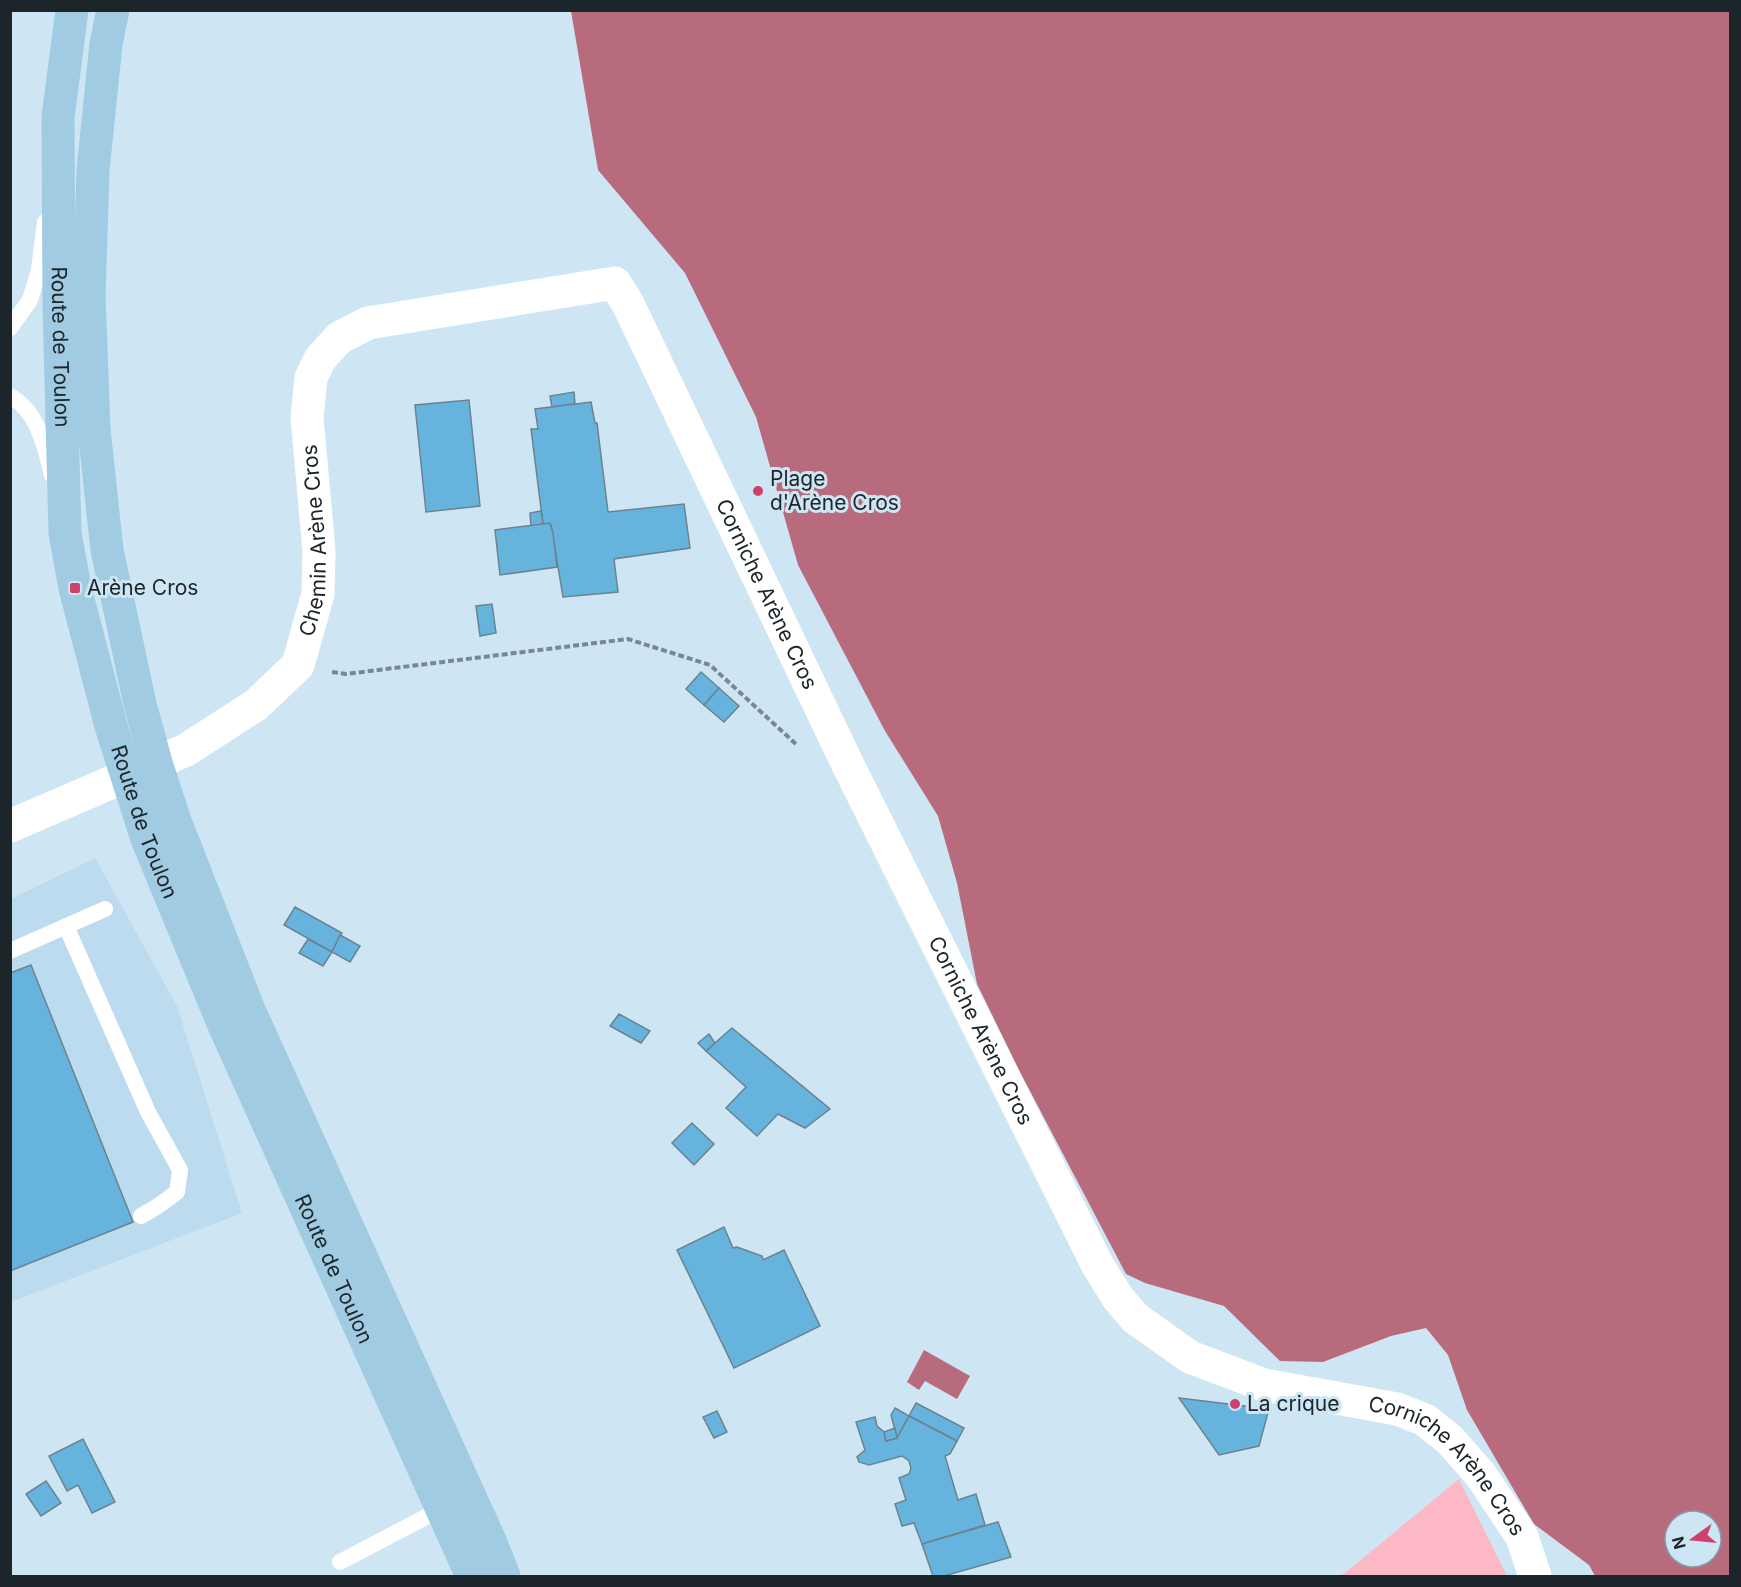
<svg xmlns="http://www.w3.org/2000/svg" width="1741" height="1587" viewBox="0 0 1741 1587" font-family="Inter,sans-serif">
<rect width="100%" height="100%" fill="#cee6f4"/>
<polygon fill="#bcdbee" points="95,858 177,1006 242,1213 11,1302 11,899"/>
<polygon fill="#fdb8c5" points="1459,1479 1507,1576 1337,1576 1345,1573"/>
<g fill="#b76b7c" fill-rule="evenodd">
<path d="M571,11H1730V1576H1595L1589,1565L1534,1524L1467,1410L1448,1355L1426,1328L1391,1336L1323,1362L1280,1361L1224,1306L1145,1283L1126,1274L1020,1072L977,984L957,883L938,816L885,731L798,565L756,417L685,273L598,170ZM1675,1521H1711V1557H1675Z"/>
<polygon points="924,1350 970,1376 957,1399 925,1381 919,1390 907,1382"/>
</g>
<g fill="#66b4de" stroke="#6c828f" stroke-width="1.5">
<polygon points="574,392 575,404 552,407 550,396"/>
<polygon points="469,400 480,506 426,512 415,405"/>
<polygon points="591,402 595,423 597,423 608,512 684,504 690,548 614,559 618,592 563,597 551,525 543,524 531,429 538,429 535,409"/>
<polygon points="541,511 543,524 531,526 530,513"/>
<polygon points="550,523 553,533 557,567 500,575 495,530"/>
<polygon points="492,604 496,633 480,636 476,606"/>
<polygon points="701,672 719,688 704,705 686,689"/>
<polygon points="719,688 739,706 724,722 704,705"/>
<polygon points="295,907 342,933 332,952 284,925"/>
<polygon points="340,935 360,946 350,962 332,952"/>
<polygon points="308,939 332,952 323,966 299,953"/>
<polygon points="31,965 133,1222 10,1271 10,973"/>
<polygon points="619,1014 650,1031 641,1043 610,1026"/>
<polygon points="732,1028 830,1109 805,1128 778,1114 757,1136 726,1108 746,1087 706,1051"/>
<polygon points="709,1034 715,1043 706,1051 698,1043"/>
<polygon points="692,1123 714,1144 694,1165 672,1143"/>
<polygon points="724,1227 733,1248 737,1247 762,1256 763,1260 784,1250 820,1326 734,1368 677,1250"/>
<polygon points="1179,1398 1269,1409 1259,1446 1219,1455"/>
<polygon points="916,1403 964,1428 957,1441 909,1416"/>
<polygon points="895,1408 909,1416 897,1438 891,1415"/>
<polygon points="717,1411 727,1432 714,1438 703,1417"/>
<polygon points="909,1416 957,1441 950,1454 945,1456 958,1500 976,1494 985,1525 922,1544 914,1523 902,1526 895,1504 906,1500 899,1478 909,1474 911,1468 909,1461 902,1456 869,1465 859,1462 857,1457 865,1450 856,1422 875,1417 877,1426 884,1432 886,1441 897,1438"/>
<polygon points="895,1428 897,1438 886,1441 884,1432"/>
<polygon points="83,1439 115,1502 92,1513 78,1485 67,1491 49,1456"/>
<polygon points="46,1481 61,1503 41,1516 26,1494"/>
<polygon points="998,1522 1011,1557 944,1576 933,1576 922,1544"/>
</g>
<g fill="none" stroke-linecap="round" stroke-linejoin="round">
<polyline stroke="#778891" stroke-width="4" stroke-dasharray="6 3" stroke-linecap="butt" points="332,672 346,674 628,639 710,665 797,745"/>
<g stroke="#fff" stroke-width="16">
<polyline points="10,328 30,300 39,270 45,222"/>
<path d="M10,396C38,411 45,447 52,475"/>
<polyline points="66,926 148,1112 180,1170 177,1192 158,1206 141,1216"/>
<polyline points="10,951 105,909"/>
<polyline points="340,1562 441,1509"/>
</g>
<path stroke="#fff" stroke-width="33" id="s1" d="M10,826L186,750L256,705L298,665L318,594L319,551L307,417L311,378L320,359L339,338L368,323L615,283L628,304L848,765L1098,1266L1118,1298L1135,1318L1190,1357L1264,1385L1397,1409L1425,1420L1450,1440L1480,1474L1522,1537L1535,1576"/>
<g stroke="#a0cbe2" stroke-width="33">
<path id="s2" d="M72,10L58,117L59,305L65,533L75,588L111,726L147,839L223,1023L472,1576"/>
<polyline points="113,10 106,44 93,170 89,296 94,429 107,550 140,704 157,766 175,821 249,1010 491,1543 504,1576"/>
</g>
</g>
<g fill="#cf416c" stroke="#cee6f4" stroke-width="2">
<circle cx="758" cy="491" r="6"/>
<rect x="69" y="582" width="12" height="12" rx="3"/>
<circle cx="1235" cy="1404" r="6"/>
</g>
<g text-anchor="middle" stroke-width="6" stroke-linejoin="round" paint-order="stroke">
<g font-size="21" fill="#1c252a" stroke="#cee6f4">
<text dy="7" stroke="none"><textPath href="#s2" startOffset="338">Route de Toulon</textPath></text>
<text dy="7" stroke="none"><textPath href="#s1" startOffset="460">Chemin Arène Cros</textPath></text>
<text dy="7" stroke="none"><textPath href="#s1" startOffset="1302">Corniche Arène Cros</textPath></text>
<text dy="7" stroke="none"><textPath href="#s2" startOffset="824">Route de Toulon</textPath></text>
<text dy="7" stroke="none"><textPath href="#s1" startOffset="1788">Corniche Arène Cros</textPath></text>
<text dy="7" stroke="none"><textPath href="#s2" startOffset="1310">Route de Toulon</textPath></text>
<text dy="7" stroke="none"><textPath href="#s1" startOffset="2472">Corniche Arène Cros</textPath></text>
</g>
<g font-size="21" fill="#1c252a" stroke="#cee6f4" text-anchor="start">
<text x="770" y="486">Plage<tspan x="770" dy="24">d'Arène Cros</tspan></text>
<text x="87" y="595">Arène Cros</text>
<text x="1247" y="1411">La crique</text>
</g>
</g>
<rect width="1741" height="1587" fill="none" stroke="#1c252a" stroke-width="24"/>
<g transform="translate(1693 1539) rotate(255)"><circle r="28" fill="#cee6f4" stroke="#8799a3" stroke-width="1.5"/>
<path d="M0-4.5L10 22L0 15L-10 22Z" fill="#cf416c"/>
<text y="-9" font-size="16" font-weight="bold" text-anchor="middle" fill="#1c252a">N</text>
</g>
</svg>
